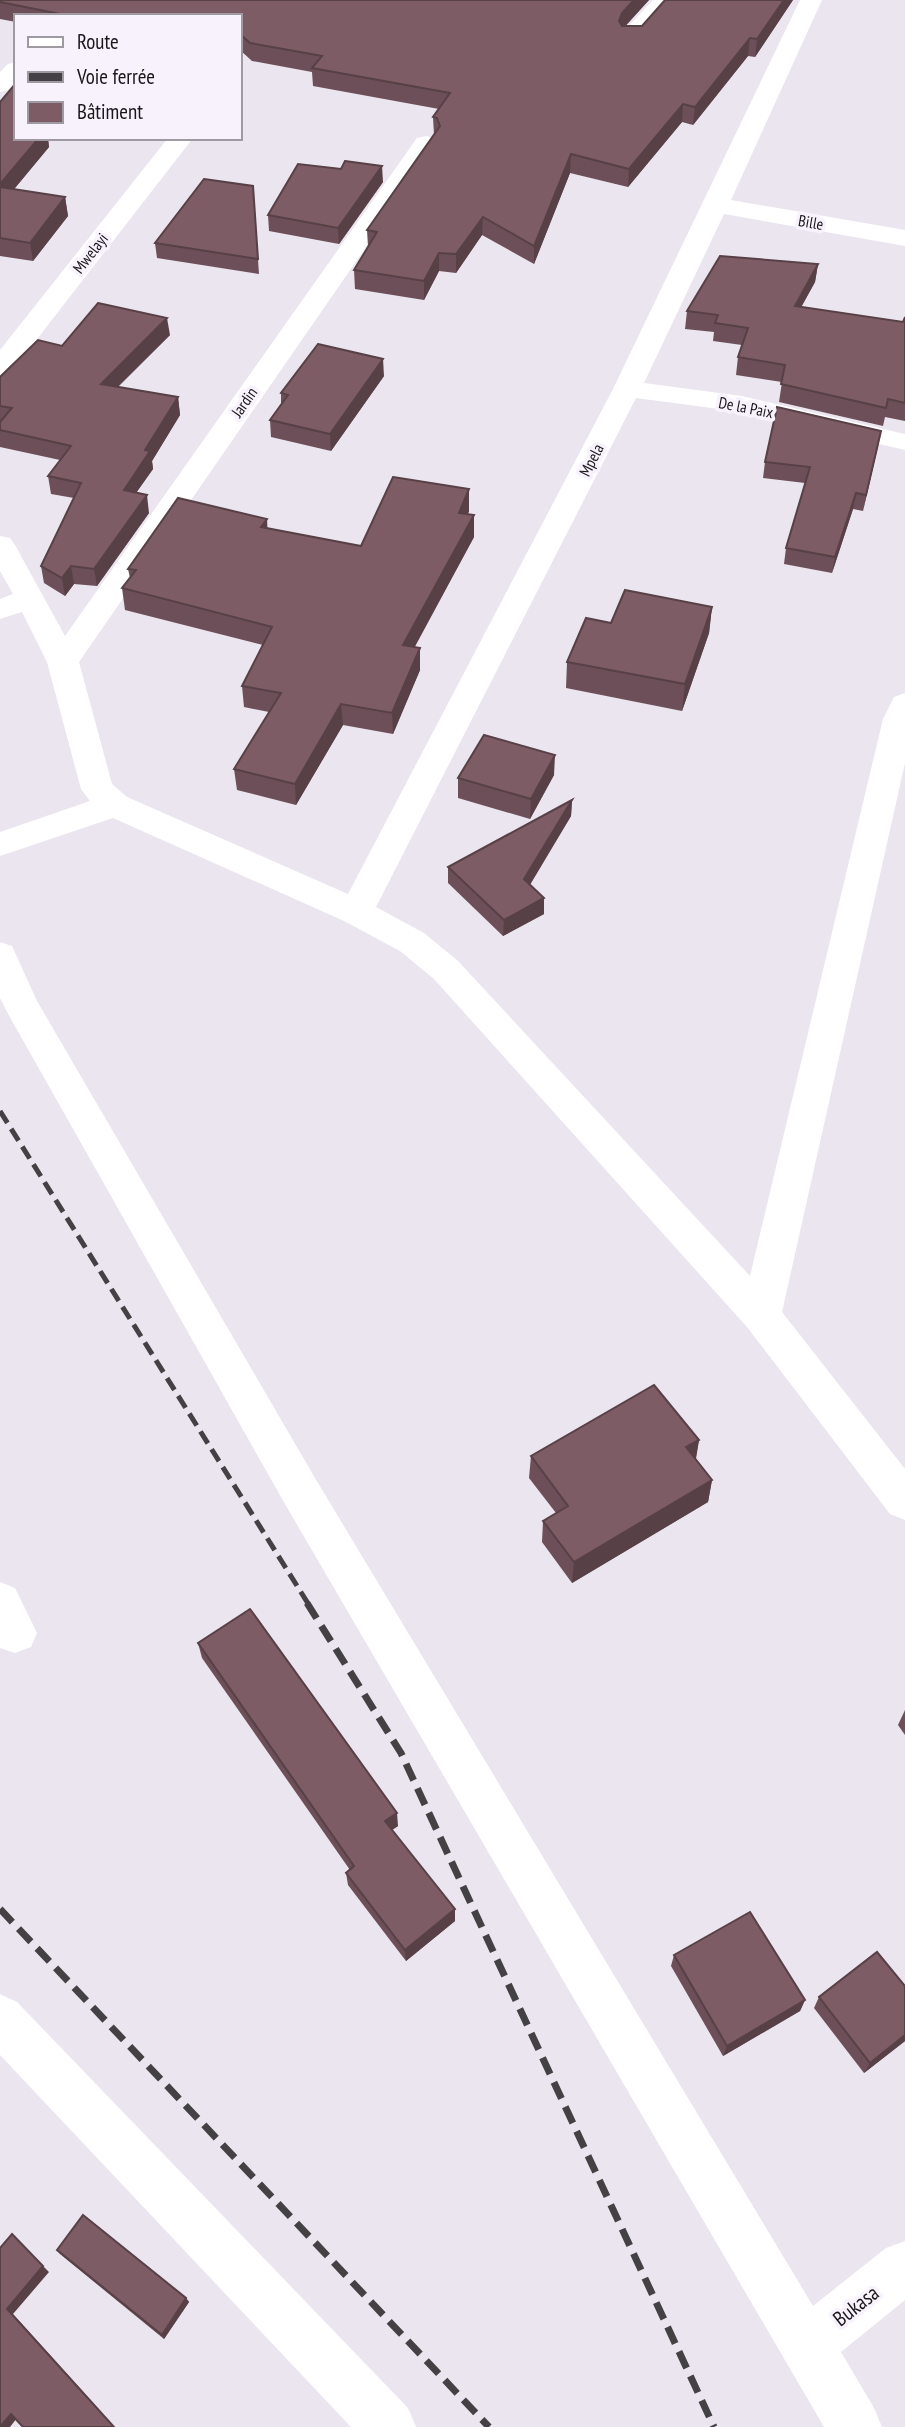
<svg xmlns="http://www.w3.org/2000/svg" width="905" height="2427" viewBox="0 0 905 2427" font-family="'PT Sans Narrow',sans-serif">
<rect width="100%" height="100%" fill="#ebe5ef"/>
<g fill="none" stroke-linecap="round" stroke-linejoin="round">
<g fill="#fff" fill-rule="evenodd">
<polygon points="653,0 676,0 639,42 623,42 620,37 623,32"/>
<polygon points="800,0 822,0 731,200 905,230 905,246 724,214 644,383 742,396 905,434 905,450 742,412 636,398 376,907 424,933 458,961 750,1276 883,719 894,697 905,693 905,763 782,1312 905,1469 905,1520 890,1514 747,1327 434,979 400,951 344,921 113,818 0,856 0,832 90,801 81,789 47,662 22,612 0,619 0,599 13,594 0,571 0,536 10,538 15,545 65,636 417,138 426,136 435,138 438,143 79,662 112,784 127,797 348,894 613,389"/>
<polygon points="16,62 16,82 8,90 0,92 0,72 8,64"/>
<polygon points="168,138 193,138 10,374 0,376 0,350"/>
<polygon points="0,942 12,946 37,1001 315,1478 813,2306 886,2248 905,2241 905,2300 841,2352 874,2408 882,2427 824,2427 285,1504 7,1012 0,998"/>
<polygon points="0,1582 15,1588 37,1633 31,1647 15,1653 0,1648"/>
<polygon points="0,1994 17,2002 408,2408 416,2427 351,2427 0,2055"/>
</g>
<polyline stroke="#444145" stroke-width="5" stroke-dasharray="14 7" stroke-linecap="butt" points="0,1111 309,1605"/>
<g stroke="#444145" stroke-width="7" stroke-dasharray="18 9" stroke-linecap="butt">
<polyline points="307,1603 401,1753 714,2427"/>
<polyline points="0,1909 489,2427"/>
</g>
</g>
<g fill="#6c4f58">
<polygon points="0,0 649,0 625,26 642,26 665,0 793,0 755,57 748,56 693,125 682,122 628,187 570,173 534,264 482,235 456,273 439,271 424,300 355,289 354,270 368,247 367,230 434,135 433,117 439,109 313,86 312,72 252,61 240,50 240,16 16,16 16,22 0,19"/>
<polygon points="0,102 48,139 49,147 14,189 65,197 68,216 33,261 0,256"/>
<polygon points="341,169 383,182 339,244 269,231 268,215"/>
<polygon points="253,186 259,274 157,258 155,243"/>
<polygon points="818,264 815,282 801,307 903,322 905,317 905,421 885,417 883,426 779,402 782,382 736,375 738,357 742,345 713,341 714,332 685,329 687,311"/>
<polygon points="170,335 118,387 178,397 180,415 152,461 153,469 136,493 149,513 97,586 74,584 65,596 44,583 41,566 74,498 51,494 48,476 60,460 0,447 0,377 62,346"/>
<polygon points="384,376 331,451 271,437 270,420 281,404 281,393"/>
<polygon points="878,446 863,511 853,509 832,573 784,564 786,548 805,483 763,478 765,462"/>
<polygon points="469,489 469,511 468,514 474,537 414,647 420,648 420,670 393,734 343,725 296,805 237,790 234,769 269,712 244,707 242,686 263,645 125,610 122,588 130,578 128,569 267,528 361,546"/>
<polygon points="712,607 709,633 682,711 566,688 567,662 611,623"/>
<polygon points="554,775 530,819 458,798 458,778"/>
<polygon points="572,800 571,816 530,884 544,898 544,914 503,936 448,883 448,867"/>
<polygon points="699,1440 696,1459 712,1480 708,1502 572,1583 542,1542 543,1521 556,1513 529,1478 531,1456"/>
<polygon points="198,1643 398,1826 392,1830 455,1909 455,1921 406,1961 348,1885 346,1873 350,1870 202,1658"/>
<polygon points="905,1710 905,1735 898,1725"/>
<polygon points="674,1955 805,2000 800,2011 723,2056 671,1966"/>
<polygon points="819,1997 905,2041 864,2073 814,2008"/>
<polygon points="57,2250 186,2298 189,2302 164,2339 60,2254"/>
</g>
<g fill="#584047">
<polygon points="634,0 649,0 621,31 619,21 622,13"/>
<polygon points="784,0 793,0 755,57 757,39"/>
<polygon points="750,38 748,56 693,125 695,107"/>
<polygon points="683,104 682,122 628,187 629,169"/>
<polygon points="39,138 49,138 48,139 49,147 1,205 0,184"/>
<polygon points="571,154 570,173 534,264 534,246"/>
<polygon points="382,166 383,182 339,244 338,228"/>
<polygon points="65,197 68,216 33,261 30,243"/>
<polygon points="483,217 482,235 456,273 456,254"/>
<polygon points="439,253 439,271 424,300 424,281"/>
<polygon points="818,264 815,282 792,324 795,306"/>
<polygon points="167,318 170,335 103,401 101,384"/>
<polygon points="383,359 384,376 331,451 330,434"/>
<polygon points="178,397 180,415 152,461 153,469 126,507 124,490 145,450"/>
<polygon points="881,431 878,446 863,511 866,495"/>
<polygon points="469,489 469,511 459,534 459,513"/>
<polygon points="856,493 853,509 832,573 835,557"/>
<polygon points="147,495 149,513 97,586 94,569"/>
<polygon points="474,515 474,537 404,667 403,645"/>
<polygon points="267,519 268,540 261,527"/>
<polygon points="71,566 74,584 65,596 62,578"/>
<polygon points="712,607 709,633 682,711 685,684"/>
<polygon points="420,648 420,670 393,734 392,713"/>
<polygon points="341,704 343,725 296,805 295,784"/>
<polygon points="555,755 554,775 530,819 531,799"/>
<polygon points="572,800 571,816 524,895 524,879"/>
<polygon points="544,898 544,914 503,936 504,920"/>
<polygon points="699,1440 695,1462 686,1447"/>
<polygon points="712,1480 708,1502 572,1583 574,1562"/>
<polygon points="397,1813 398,1826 386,1834 385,1821"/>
<polygon points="455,1909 455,1921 406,1961 405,1950"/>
<polygon points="805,2000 800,2011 723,2056 727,2046"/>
<polygon points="905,2035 905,2041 864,2073 870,2063"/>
<polygon points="43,2266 49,2272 13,2314 115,2427 7,2309"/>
<polygon points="186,2298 189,2302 164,2339 162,2335"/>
<polygon points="11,2414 17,2418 10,2427 0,2427"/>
</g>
<g fill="#7d5c66" stroke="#584047" stroke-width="2">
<polygon points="0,0 634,0 622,13 619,21 622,26 642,26 665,0 784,0 757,39 750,38 695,107 683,104 629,169 571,154 534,246 483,217 456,254 439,253 424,281 354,270 377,232 367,230 440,126 437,118 433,117 450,93 312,68 322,56 250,43 240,34 240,16 70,16 0,2"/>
<polygon points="16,83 16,138 39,138 0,184 0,102"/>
<polygon points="345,161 382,166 338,228 268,215 298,164 341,169"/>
<polygon points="204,179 253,186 258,259 155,243"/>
<polygon points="0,187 65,197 30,243 0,238"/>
<polygon points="720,256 818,264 795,306 903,322 905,317 905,403 888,399 886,408 781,384 785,365 738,357 748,328 715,323 718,315 687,311"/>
<polygon points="98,303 167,318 101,384 178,397 145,450 150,451 124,490 147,495 94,569 71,566 62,578 41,566 81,483 48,476 71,446 0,430 0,422 12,408 0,406 0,377 38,340 62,346"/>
<polygon points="318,344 383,359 330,434 270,420 288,395 281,393"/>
<polygon points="777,407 881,431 866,495 856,493 835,557 786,548 810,467 765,462"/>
<polygon points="393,477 469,489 459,513 474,515 403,645 420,648 392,713 341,704 295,784 234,769 281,693 242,686 272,627 122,588 136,570 128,569 178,498 267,519 261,527 361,546"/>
<polygon points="625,590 712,607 685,684 567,662 586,618 611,623"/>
<polygon points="484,735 555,755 531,799 458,778"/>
<polygon points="572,800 524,879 544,898 504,920 448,867"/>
<polygon points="654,1385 699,1440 686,1447 712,1480 574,1562 543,1521 568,1506 531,1456"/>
<polygon points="250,1609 397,1813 385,1821 455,1909 405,1950 346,1873 354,1866 198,1643"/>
<polygon points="750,1912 805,2000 727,2046 674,1955"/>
<polygon points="877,1952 905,1986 905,2035 870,2063 819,1997"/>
<polygon points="83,2215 186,2298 162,2335 57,2250"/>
<polygon points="12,2234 43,2266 7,2309 114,2427 23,2427 11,2414 0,2427 0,2248"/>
</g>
<g text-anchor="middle" stroke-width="7" stroke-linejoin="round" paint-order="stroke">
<g font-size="16" fill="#19171a" stroke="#f8f2fd">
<text transform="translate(811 222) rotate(10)" y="6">Bille</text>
<text transform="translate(90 253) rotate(-52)" y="6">Mwelayi</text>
<text transform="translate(244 402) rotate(-55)" y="6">Jardin</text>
<text transform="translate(746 407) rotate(11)" y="6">De la Paix</text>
<text transform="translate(591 460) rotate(-63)" y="6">Mpela</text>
</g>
<g font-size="21" fill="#19171a" stroke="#f8f2fd">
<text transform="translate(856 2306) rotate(-38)" y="7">Bukasa</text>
</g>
</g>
<rect x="14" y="14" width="228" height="126" fill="#f8f2fd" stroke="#9f9aa2" stroke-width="2"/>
<rect x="28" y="37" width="35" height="10" fill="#ffffff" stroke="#9f9aa2" stroke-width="2"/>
<text x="77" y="49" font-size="21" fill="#19171a">Route</text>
<rect x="28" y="72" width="35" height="10" fill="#444145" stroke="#9f9aa2" stroke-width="2"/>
<text x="77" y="84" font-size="21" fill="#19171a">Voie ferrée</text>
<rect x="28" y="102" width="35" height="21" fill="#7d5c66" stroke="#9f9aa2" stroke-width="2"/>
<text x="77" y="119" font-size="21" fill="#19171a">Bâtiment</text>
</svg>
